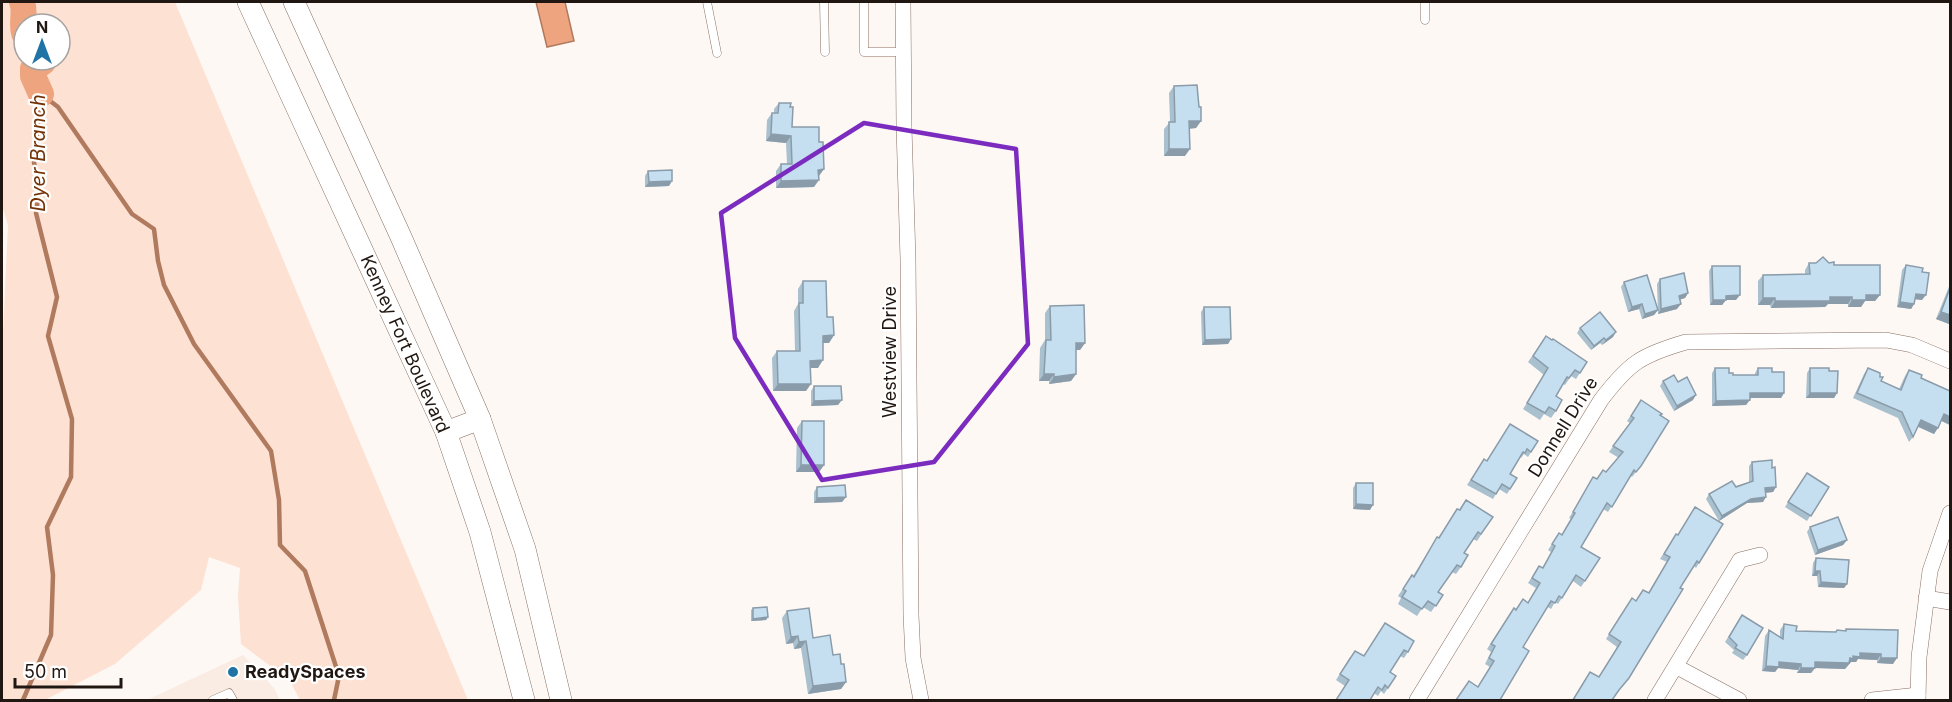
<svg xmlns="http://www.w3.org/2000/svg" width="1952" height="702" viewBox="0 0 1952 702" font-family="Inter,sans-serif">
<rect width="100%" height="100%" fill="#fef8f5"/>
<polygon fill="#faebe3" points="243,655 274,688 280,700 147,700"/>
<path fill="#fde1d3" fill-rule="evenodd" d="M2,2H175L468,700H300L290,681L241,644L238,596L240,568L209,557L201,590L115,664L45,700H2V354L8,225L2,206ZM24,24H60V60H24Z"/>
<polygon fill="#eea57f" stroke="#b07a5e" stroke-width="1.5" points="536,2 565,2 574,41 547,47"/>
<g fill="none" stroke-linecap="round" stroke-linejoin="round">
<g stroke="#b07a5e" stroke-width="4.5">
<polyline points="41,94 58,107 132,214 154,229 158,261 164,285 194,344 271,451 279,500 280,545 305,571 339,676 334,700"/>
<polyline points="23,700 51,635 53,575 47,527 71,477 72,419 48,336 57,297 36,213 40,184 34,163 41,94"/>
</g>
<g stroke="#eea57f" stroke-width="26">
<path d="M22,2C26,12 21,23 24,33"/>
<polyline points="41,94 33,76 33,69 43,62 43,60"/>
</g>
<g stroke="#876e61" stroke-width="9">
<g id="lane">
<polyline points="707,2 717,53"/>
<polyline points="824,2 825,52"/>
<polyline points="864,2 864,52 903,52"/>
<polyline points="1425,20 1425,2"/>
<polyline points="213,700 229,693 233,700"/>
</g>
</g>
<g stroke="#876e61" stroke-width="16">
<g id="street">
<polyline points="903,2 904,127 908,259 911,615 913,658 921,700"/>
<polyline points="1926,598 1950,602"/>
<polyline points="1677,667 1739,700"/>
<path d="M1417,700L1601,400C1629,363 1641,355 1686,342L1886,340L1912,345L1950,361"/>
<polyline points="1655,700 1740,560 1760,555"/>
<polyline points="1872,700 1918,695"/>
<polyline points="1918,700 1919,657 1930,571 1950,513"/>
</g>
</g>
<g stroke="#876e61" stroke-width="22">
<g id="secondary">
<polyline points="248,2 446,432 480,532 524,700"/>
<polyline points="294,2 401,237 480,419 525,549 561,700"/>
<polyline points="446,432 480,419"/>
</g>
</g>
<use href="#lane" stroke="#fff" stroke-width="8"/>
<use href="#street" stroke="#fff" stroke-width="15"/>
<use href="#secondary" stroke="#fff" stroke-width="21"/>
</g>
<g fill="#a9c0cf">
<polygon points="1174,86 1201,121 1196,128 1189,129 1185,156 1164,156 1164,129 1170,122 1169,93"/>
<polygon points="779,103 792,127 819,142 824,169 818,176 814,187 776,188 776,171 781,164 787,164 786,143 766,141 767,120 772,113 774,113 774,109"/>
<polygon points="648,171 669,186 645,187 645,176"/>
<polygon points="1809,263 1829,263 1880,295 1875,301 1865,301 1861,307 1848,307 1848,304 1828,304 1825,307 1771,308 1770,305 1758,305 1758,281 1763,275 1805,274 1805,270"/>
<polygon points="1906,265 1922,272 1922,300 1915,299 1914,304 1911,309 1897,307 1902,270"/>
<polygon points="1712,266 1736,300 1726,300 1722,305 1710,305 1709,271"/>
<polygon points="1660,279 1688,293 1685,298 1679,300 1677,309 1658,314 1657,284"/>
<polygon points="803,281 827,317 834,335 829,343 823,343 818,368 810,368 806,391 773,391 772,358 777,351 795,351 794,311 798,304 798,289"/>
<polygon points="1624,282 1658,310 1654,315 1642,319 1639,309 1628,312 1621,287"/>
<polygon points="1950,284 1950,322 1949,324 1936,319"/>
<polygon points="1050,306 1085,343 1080,350 1076,350 1076,374 1071,381 1049,384 1049,381 1039,381 1040,348 1045,340 1045,313"/>
<polygon points="1204,307 1231,339 1228,344 1202,345 1201,312"/>
<polygon points="1580,328 1613,337 1602,345 1600,343 1591,350 1577,333"/>
<polygon points="1546,336 1587,362 1576,379 1571,376 1565,385 1563,384 1556,396 1556,411 1551,418 1544,414 1540,420 1523,409 1544,375 1528,362"/>
<polygon points="1715,368 1733,375 1755,375 1755,373 1758,368 1772,372 1784,393 1781,398 1750,398 1746,405 1712,406 1712,373"/>
<polygon points="1810,368 1829,371 1837,393 1834,398 1806,398 1807,373"/>
<polygon points="1868,368 1881,381 1899,389 1905,376 1909,370 1921,378 1950,391 1950,425 1941,421 1934,434 1918,427 1913,437 1909,442 1898,418 1853,398 1864,374"/>
<polygon points="1663,381 1678,382 1693,400 1674,411 1660,386"/>
<polygon points="814,386 838,405 811,406 811,391"/>
<polygon points="1641,400 1662,414 1641,466 1632,477 1631,476 1608,512 1603,509 1581,547 1585,581 1581,587 1573,581 1558,604 1555,602 1551,609 1548,607 1478,686 1490,667 1485,664 1491,652 1487,649 1514,608 1516,609 1528,602 1536,588 1528,583 1539,566 1542,568 1551,552 1548,550 1559,533 1562,534 1571,519 1569,518 1590,483 1593,477 1596,479 1606,472 1619,458 1609,452 1630,423 1627,421"/>
<polygon points="802,421 824,465 819,472 796,472 797,428"/>
<polygon points="1538,441 1528,457 1524,454 1521,458 1520,457 1510,474 1517,478 1507,494 1499,489 1493,499 1467,485 1484,459 1487,461"/>
<polygon points="1752,462 1772,468 1776,487 1773,492 1766,493 1763,502 1747,503 1719,521 1706,499 1709,494 1749,482 1749,466"/>
<polygon points="1807,473 1829,487 1807,521 1785,507"/>
<polygon points="1356,483 1370,510 1353,509 1353,488"/>
<polygon points="817,487 846,497 842,502 814,503 814,492"/>
<polygon points="1466,500 1493,517 1477,541 1473,539 1464,553 1461,567 1456,574 1452,572 1438,592 1443,595 1431,612 1423,607 1417,616 1398,604 1401,598 1398,596 1412,575 1413,576 1437,537 1438,538"/>
<polygon points="1810,527 1847,540 1843,545 1815,555 1807,532"/>
<polygon points="1676,534 1699,563 1696,568 1694,566 1680,588 1625,683 1617,693 1612,700 1572,700 1590,672 1599,677 1617,647 1606,639 1632,598 1636,601 1648,593 1667,562 1660,559"/>
<polygon points="1816,558 1847,584 1844,588 1818,587 1817,576 1812,576 1813,563"/>
<polygon points="753,608 768,617 766,620 751,621 751,610"/>
<polygon points="787,611 813,638 833,655 841,664 846,682 841,689 808,694 801,648 794,649 793,643 786,644 782,618"/>
<polygon points="1742,615 1747,655 1743,660 1732,653 1734,650 1725,642"/>
<polygon points="1784,624 1796,631 1835,632 1837,630 1845,631 1846,629 1898,630 1893,664 1877,663 1877,660 1858,659 1856,662 1851,662 1845,669 1815,668 1811,673 1797,673 1798,670 1778,668 1775,672 1762,671 1765,636 1769,630 1780,637 1780,630"/>
<polygon points="1381,629 1408,652 1404,658 1400,656 1390,672 1396,676 1384,694 1381,691 1378,696 1374,693 1345,686 1336,680 1350,657 1364,656"/>
</g>
<g fill="#8a9ca9">
<polygon points="1189,121 1201,121 1196,128 1184,129"/>
<polygon points="771,134 791,136 786,143 766,141"/>
<polygon points="1169,149 1190,149 1185,156 1164,156"/>
<polygon points="824,169 819,176 814,176 818,170"/>
<polygon points="819,180 814,187 776,188 781,181"/>
<polygon points="672,181 669,186 645,187 649,182"/>
<polygon points="1688,293 1685,298 1675,301 1679,296"/>
<polygon points="1916,294 1926,295 1922,300 1913,299"/>
<polygon points="1740,295 1736,300 1726,300 1722,305 1710,305 1713,300 1726,296"/>
<polygon points="1866,295 1880,295 1875,301 1865,301 1861,307 1848,307 1852,300"/>
<polygon points="1830,297 1852,297 1848,304 1828,304 1825,307 1771,308 1775,301"/>
<polygon points="1763,298 1775,298 1770,305 1758,305"/>
<polygon points="1900,302 1914,304 1911,309 1897,307"/>
<polygon points="1642,304 1639,309 1628,312 1632,307"/>
<polygon points="1681,304 1677,309 1658,314 1661,309"/>
<polygon points="1658,310 1654,315 1642,319 1645,314"/>
<polygon points="1941,312 1950,315 1950,322 1949,324 1936,319"/>
<polygon points="1616,332 1613,337 1602,345 1606,340"/>
<polygon points="834,335 829,343 818,343 823,336"/>
<polygon points="1604,338 1600,343 1591,350 1594,346"/>
<polygon points="1231,339 1228,344 1202,345 1205,340"/>
<polygon points="1076,343 1085,343 1080,350 1071,350"/>
<polygon points="823,360 818,368 805,368 810,361"/>
<polygon points="1044,374 1054,374 1049,381 1039,381"/>
<polygon points="1076,374 1071,381 1049,384 1054,377"/>
<polygon points="778,384 811,384 806,391 773,391"/>
<polygon points="1750,393 1784,393 1781,398 1747,398"/>
<polygon points="1810,393 1837,393 1834,398 1806,398"/>
<polygon points="1696,395 1693,400 1674,411 1677,406"/>
<polygon points="842,400 838,405 811,406 814,401"/>
<polygon points="1750,400 1746,405 1712,406 1716,401"/>
<polygon points="1944,414 1950,417 1950,425 1940,420"/>
<polygon points="1921,420 1938,428 1934,434 1917,426"/>
<polygon points="801,465 824,465 819,472 796,472"/>
<polygon points="1776,487 1773,492 1762,493 1765,488"/>
<polygon points="846,497 842,502 814,503 817,498"/>
<polygon points="1766,497 1763,502 1747,503 1719,521 1722,516 1751,499"/>
<polygon points="1356,504 1373,505 1370,510 1353,509"/>
<polygon points="1847,540 1843,545 1815,555 1818,550"/>
<polygon points="1815,571 1820,571 1817,576 1812,576"/>
<polygon points="1821,582 1847,584 1844,588 1818,587"/>
<polygon points="768,617 766,620 751,621 753,619"/>
<polygon points="798,636 793,643 786,644 791,637"/>
<polygon points="806,641 801,648 794,649 799,642"/>
<polygon points="1860,653 1881,654 1877,660 1858,659 1856,662 1851,662 1845,669 1815,668 1811,673 1797,673 1801,668 1815,662 1850,658"/>
<polygon points="1881,658 1897,658 1893,664 1877,663"/>
<polygon points="1779,662 1801,664 1798,670 1778,668 1775,672 1762,671 1766,666"/>
<polygon points="846,682 841,689 808,694 813,686"/>
</g>
<g fill="#c5dff1" stroke="#8a9ca9" stroke-width="1.5">
<polygon points="1197,85 1199,107 1201,107 1201,121 1189,121 1190,149 1169,149 1169,122 1175,122 1174,86"/>
<polygon points="779,103 791,103 790,107 793,107 792,127 819,127 819,142 823,142 824,169 818,170 819,180 781,181 781,164 792,164 791,136 771,134 772,113 778,113"/>
<polygon points="672,170 672,181 649,182 648,171"/>
<polygon points="1823,257 1829,263 1834,262 1834,265 1880,265 1880,295 1866,295 1866,300 1852,300 1852,297 1830,297 1830,301 1775,301 1775,298 1763,298 1763,275 1810,274 1809,263 1816,263"/>
<polygon points="1906,265 1923,268 1922,272 1929,273 1926,295 1916,294 1914,304 1900,302"/>
<polygon points="1712,266 1740,266 1740,295 1726,296 1726,300 1713,300"/>
<polygon points="1684,273 1688,293 1679,296 1681,304 1661,309 1660,279"/>
<polygon points="1647,275 1658,310 1645,314 1642,304 1632,307 1624,282"/>
<polygon points="803,281 826,281 827,317 833,317 834,335 823,336 823,360 810,361 811,384 778,384 777,351 800,351 799,303 803,303"/>
<polygon points="1950,288 1950,315 1941,312"/>
<polygon points="1084,305 1085,343 1076,343 1076,374 1054,377 1054,374 1044,374 1046,340 1051,340 1050,306"/>
<polygon points="1204,307 1230,307 1231,339 1205,340"/>
<polygon points="1600,312 1616,332 1606,340 1604,338 1594,346 1580,328"/>
<polygon points="1546,336 1552,340 1553,339 1587,362 1580,373 1575,370 1569,378 1567,377 1556,396 1562,400 1556,411 1549,407 1545,413 1527,403 1548,368 1533,356"/>
<polygon points="1715,368 1729,368 1729,373 1733,373 1733,375 1758,375 1758,368 1772,368 1772,372 1784,372 1784,393 1750,393 1750,400 1716,401"/>
<polygon points="1810,368 1829,368 1829,371 1838,371 1837,393 1810,393"/>
<polygon points="1868,368 1880,373 1880,377 1883,377 1881,381 1901,390 1909,370 1922,375 1921,378 1950,391 1950,417 1944,414 1938,428 1921,420 1913,437 1902,412 1857,393"/>
<polygon points="1674,375 1678,382 1687,377 1696,395 1677,406 1663,381"/>
<polygon points="814,386 841,386 842,400 814,401"/>
<polygon points="1641,400 1662,414 1660,415 1669,421 1641,466 1636,472 1634,470 1612,507 1607,503 1581,547 1600,558 1585,581 1576,575 1562,598 1559,596 1555,603 1551,601 1523,647 1529,651 1500,700 1456,700 1469,681 1478,687 1494,661 1489,658 1495,646 1491,644 1514,608 1516,610 1523,599 1528,603 1540,583 1532,578 1539,566 1543,568 1555,546 1552,544 1559,533 1562,535 1569,523 1575,513 1573,512 1593,477 1597,479 1603,470 1606,472 1623,452 1613,446 1634,418 1631,416"/>
<polygon points="802,421 824,421 824,465 801,465"/>
<polygon points="1510,424 1538,441 1531,452 1527,449 1525,453 1523,452 1510,474 1517,478 1510,489 1502,484 1496,494 1471,480 1484,459 1487,461"/>
<polygon points="1772,460 1772,468 1775,467 1776,487 1765,488 1766,497 1751,499 1722,516 1709,494 1732,481 1736,487 1753,481 1752,462"/>
<polygon points="1807,473 1829,487 1811,516 1788,502"/>
<polygon points="1356,483 1373,483 1373,505 1356,504"/>
<polygon points="845,485 846,497 817,498 817,487"/>
<polygon points="1466,500 1493,517 1481,534 1478,532 1464,553 1468,555 1461,567 1457,565 1438,592 1443,595 1436,606 1428,601 1422,609 1402,597 1406,591 1403,589 1412,575 1414,577 1437,537 1439,538 1457,509 1460,510"/>
<polygon points="1695,507 1723,524 1699,563 1697,561 1680,588 1683,589 1629,678 1619,690 1612,700 1573,700 1590,672 1599,677 1621,642 1609,634 1632,598 1636,601 1643,590 1649,593 1670,557 1664,554 1676,534 1678,535"/>
<polygon points="1838,517 1847,540 1818,550 1810,527"/>
<polygon points="1816,558 1849,560 1847,584 1821,582 1820,571 1815,571"/>
<polygon points="767,607 768,617 753,619 753,608"/>
<polygon points="809,608 813,638 830,635 833,655 840,654 841,664 844,664 846,682 813,686 806,641 799,642 798,636 791,637 787,611"/>
<polygon points="1742,615 1763,628 1747,655 1735,648 1737,645 1729,637"/>
<polygon points="1385,623 1414,641 1408,652 1404,650 1390,672 1396,676 1388,688 1385,685 1382,690 1378,687 1370,700 1336,700 1349,680 1340,674 1355,651 1364,656"/>
<polygon points="1784,624 1797,626 1796,631 1836,632 1837,630 1846,631 1846,629 1898,630 1897,658 1881,658 1881,654 1860,653 1860,657 1853,656 1853,659 1850,658 1849,663 1815,662 1815,668 1801,668 1801,664 1779,662 1779,667 1766,666 1769,630 1783,639"/>
</g>
<path fill="none" stroke="#7b2cbf" stroke-width="4.5" stroke-linejoin="round" d="M864,123L1016,149L1028,344L934,462L822,480L735,338L721,213Z"/>
<circle fill="#2074a5" stroke="#fff" stroke-width="2" cx="233" cy="672" r="6"/>
<g text-anchor="middle" stroke-width="4.5" stroke-linejoin="round" paint-order="stroke">
<g font-size="18" fill="#211712" stroke="#fff">
<text transform="translate(405 344) rotate(66)" y="6">Kenney Fort Boulevard</text>
<text transform="translate(890 352) rotate(-90)" y="6">Westview Drive</text>
<text transform="translate(1563 427) rotate(-58)" y="6">Donnell Drive</text>
</g>
<g font-size="18" font-weight="bold" fill="#211712" stroke="#fff" text-anchor="start">
<text x="245" y="678">ReadySpaces</text>
</g>
<g font-size="20" font-style="italic" fill="#743306" stroke="#fff">
<text transform="translate(38 153) rotate(-90)" y="7">Dyer Branch</text>
</g>
</g>
<rect width="1952" height="702" fill="none" stroke="#211712" stroke-width="6"/>
<g transform="translate(42 42)"><circle r="28" fill="#ffffff" stroke="#a6a2a0" stroke-width="1.5"/>
<path d="M0-4.5L10 22L0 15L-10 22Z" fill="#2074a5"/>
<text y="-9" font-size="16" font-weight="bold" text-anchor="middle" fill="#211712">N</text>
</g>
<path d="M15 678v9h106v-9" fill="none" stroke="#211712" stroke-width="3"/>
<text x="24" y="678" font-size="18" fill="#211712" stroke="#ffffff" stroke-width="4.5" paint-order="stroke">50 m</text>
</svg>
